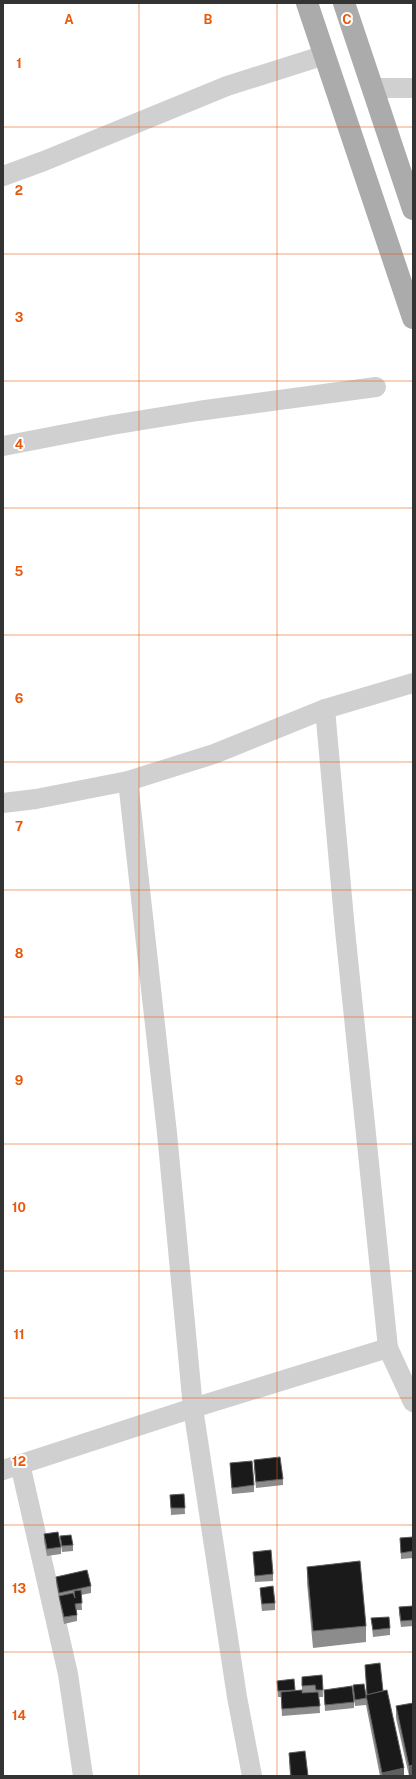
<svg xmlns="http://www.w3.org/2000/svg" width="416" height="1779" viewBox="0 0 416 1779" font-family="'Public Sans',sans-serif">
<rect width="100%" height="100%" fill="#fff"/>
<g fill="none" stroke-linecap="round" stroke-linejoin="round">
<g stroke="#d0d0d0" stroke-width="20">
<polyline points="373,88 413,88"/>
<polyline points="3,176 44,161 227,86 325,55"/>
<polyline points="3,446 112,425 198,411 376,387"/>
<polyline points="325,709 345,930 388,1348 413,1402"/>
<polyline points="128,781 167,1133 193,1408 237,1697 252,1776"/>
<polyline points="3,803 36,799 128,781 214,754 325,709 413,683"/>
<polyline points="20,1464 68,1674 83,1776"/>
<polyline points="3,1470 193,1408 388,1348"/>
</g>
<g stroke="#ababab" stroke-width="22">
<polyline points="307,3 413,318"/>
<polyline points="344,3 413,209"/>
</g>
</g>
<g fill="#8c8c8c">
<polygon points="254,1460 283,1479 283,1485 256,1488 254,1467"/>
<polygon points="230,1463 254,1485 254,1492 232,1494 230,1470"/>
<polygon points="184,1494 185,1514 171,1515 170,1495"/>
<polygon points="44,1534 61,1547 61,1554 47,1556 44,1541"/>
<polygon points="60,1536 73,1545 73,1551 62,1552"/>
<polygon points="413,1537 413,1558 401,1559 400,1538"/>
<polygon points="253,1552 273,1574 273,1581 255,1582"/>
<polygon points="307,1567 366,1626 366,1642 313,1648 307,1583"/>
<polygon points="56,1577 91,1586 91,1593 81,1595 82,1610 77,1610 77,1621 64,1624 56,1583"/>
<polygon points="260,1588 275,1603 275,1610 262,1611 260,1594"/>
<polygon points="413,1606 413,1626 401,1627 399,1614 399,1607"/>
<polygon points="371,1618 390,1628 390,1635 373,1637"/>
<polygon points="365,1665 383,1691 404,1776 380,1776 366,1705 355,1706 353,1692 353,1685 367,1695"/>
<polygon points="322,1675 323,1697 319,1697 320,1713 282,1716 281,1697 278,1697 277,1681 294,1679 295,1691 302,1693 316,1692 302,1693 302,1677"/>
<polygon points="324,1690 354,1702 354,1708 325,1711"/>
<polygon points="396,1706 413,1776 409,1776 396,1718"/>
<polygon points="289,1753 308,1776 290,1776 289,1759"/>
</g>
<g fill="#5f5f5f">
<polygon points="413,1765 413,1776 409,1776 409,1766"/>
<polygon points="404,1768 404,1776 382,1776 382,1773"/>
</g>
<g fill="#1a1a1a" stroke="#5f5f5f">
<polygon points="280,1457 283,1479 256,1482 254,1460"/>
<polygon points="252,1461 254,1485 232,1488 230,1463"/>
<polygon points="184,1494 185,1508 171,1508 170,1495"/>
<polygon points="58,1532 61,1547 47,1549 44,1534"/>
<polygon points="71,1535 73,1545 62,1546 60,1536"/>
<polygon points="413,1537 413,1551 401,1553 400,1538"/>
<polygon points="271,1550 273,1574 255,1576 253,1552"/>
<polygon points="360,1561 366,1626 313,1631 307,1567"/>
<polygon points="87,1570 91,1586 59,1593 56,1577"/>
<polygon points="273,1586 275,1603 262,1604 260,1588"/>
<polygon points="81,1590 82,1603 75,1604 77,1615 64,1617 59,1596 73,1593 75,1598 74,1591"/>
<polygon points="413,1606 413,1620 401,1621 399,1607"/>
<polygon points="389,1617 390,1628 373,1630 371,1618"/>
<polygon points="380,1663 383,1691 367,1695 365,1665"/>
<polygon points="322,1675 323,1690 316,1690 315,1685 302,1686 302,1677"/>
<polygon points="294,1679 295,1690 278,1691 277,1681"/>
<polygon points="364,1684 366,1695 366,1698 355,1700 353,1685"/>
<polygon points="352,1686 354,1702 325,1705 324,1690"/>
<polygon points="302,1690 302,1693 318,1692 320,1706 282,1709 281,1692"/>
<polygon points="387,1690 404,1768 382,1773 366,1695"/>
<polygon points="413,1703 413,1765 409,1766 396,1706"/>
<polygon points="305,1751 308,1776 291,1776 289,1753"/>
</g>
<path fill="none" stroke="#e8590c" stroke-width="1" stroke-opacity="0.55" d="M139,3V1776M277,3V1776M3,127H413M3,254H413M3,381H413M3,508H413M3,635H413M3,762H413M3,890H413M3,1017H413M3,1144H413M3,1271H413M3,1398H413M3,1525H413M3,1652H413"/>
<g font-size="13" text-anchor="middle" font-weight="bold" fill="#e8590c" stroke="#fff" stroke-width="4" stroke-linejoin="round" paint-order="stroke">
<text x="69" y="24">A</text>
<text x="208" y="24">B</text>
<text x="347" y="24">C</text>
<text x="19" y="68">1</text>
<text x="19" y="195">2</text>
<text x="19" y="322">3</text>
<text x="19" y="449">4</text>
<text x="19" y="576">5</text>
<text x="19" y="703">6</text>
<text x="19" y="831">7</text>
<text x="19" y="958">8</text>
<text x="19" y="1085">9</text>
<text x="19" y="1212">10</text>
<text x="19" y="1339">11</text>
<text x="19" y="1466">12</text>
<text x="19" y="1593">13</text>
<text x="19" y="1720">14</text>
</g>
<rect width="416" height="1779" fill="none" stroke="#333333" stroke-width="8"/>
</svg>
